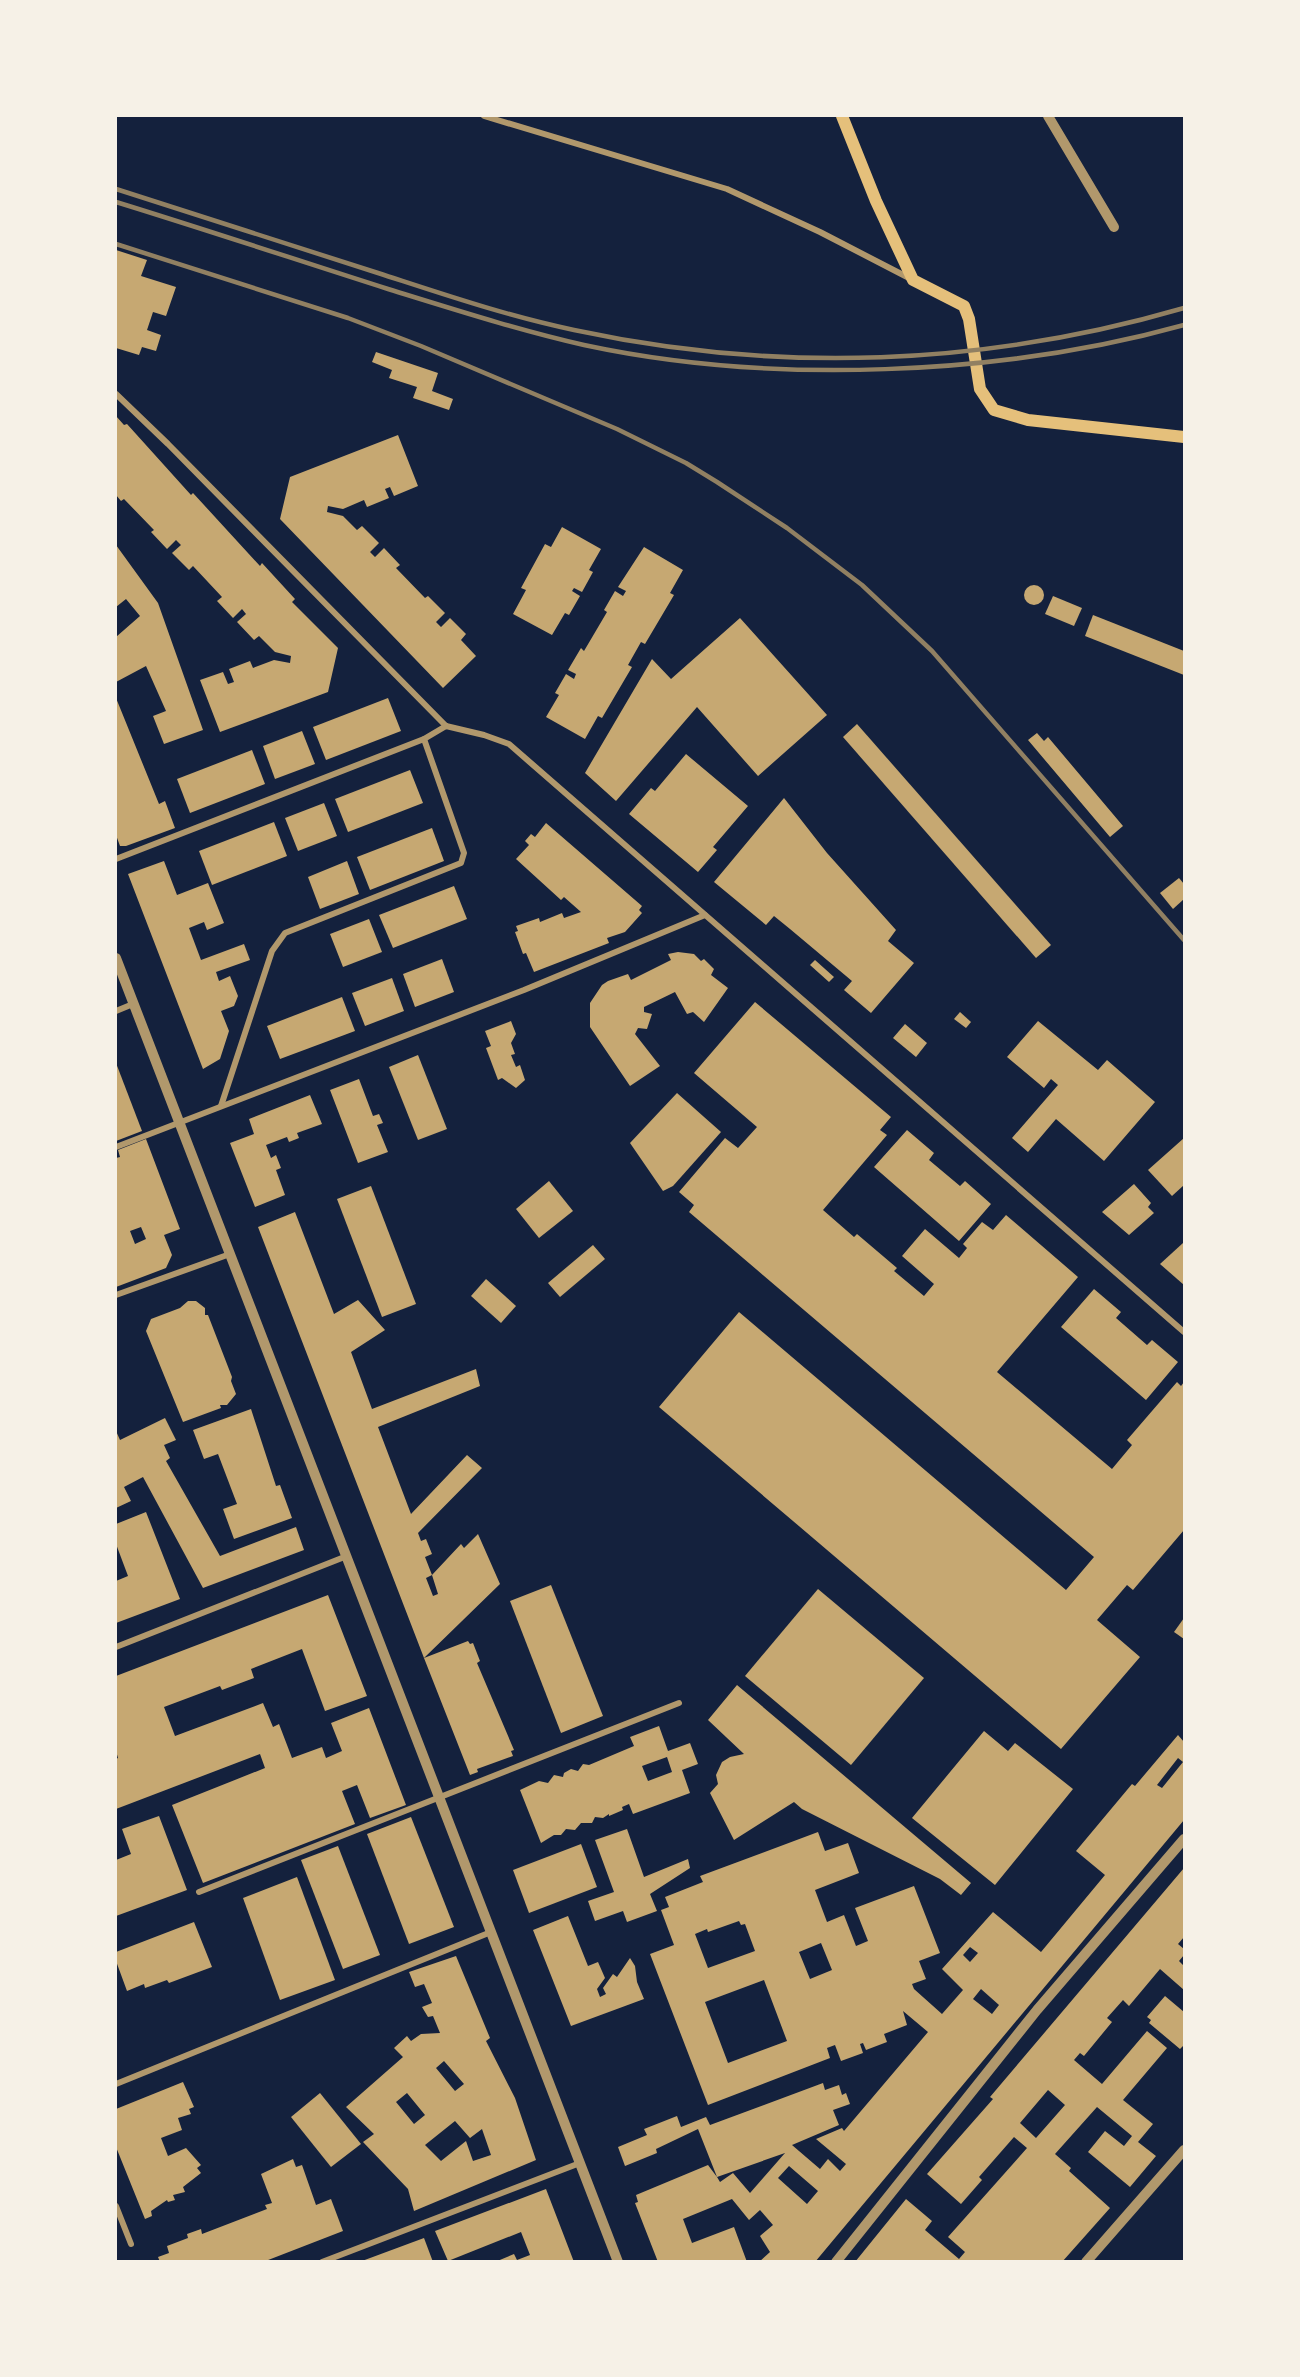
<svg xmlns="http://www.w3.org/2000/svg" width="1300" height="2377" viewBox="0 0 1300 2377" font-family="Karla,sans-serif">
<rect width="100%" height="100%" fill="#14213d"/>
<g fill="#c6a872" fill-rule="evenodd">
<polygon points="116,250 147,260 141,276 176,287 166,316 153,312 147,330 161,335 156,351 142,347 139,355 116,348"/>
<polygon points="376,352 438,373 432,391 453,399 449,410 413,398 417,387 389,378 392,370 372,362"/>
<polygon points="116,416 124,425 127,424 191,495 193,493 260,566 262,563 295,599 292,602 338,648 328,692 220,732 200,680 223,672 228,684 234,682 229,669 250,661 253,668 274,660 290,663 291,656 275,652 259,636 254,640 237,622 246,614 242,609 233,618 217,601 222,597 193,566 189,570 172,553 181,545 176,540 167,549 151,532 154,530 124,499 121,501 116,495"/>
<polygon points="398,435 418,486 394,496 390,487 385,489 389,498 367,507 364,500 343,509 328,506 327,512 343,516 357,530 362,526 379,543 370,552 375,557 384,548 400,565 396,568 425,598 428,596 445,613 436,622 441,627 450,618 466,634 461,640 476,656 443,688 280,519 290,477"/>
<polygon points="562,527 601,549 589,570 593,572 582,592 574,588 572,591 580,596 569,615 565,613 552,635 513,614 526,590 521,588 545,544 551,547"/>
<polygon points="116,545 158,603 203,730 164,744 153,716 166,711 146,666 116,682 116,637 140,616 126,599 116,607"/>
<polygon points="644,547 683,570 670,593 674,595 645,644 641,642 628,665 632,667 602,718 598,716 585,739 546,717 559,695 555,693 566,674 574,679 576,674 568,670 581,648 584,651 607,612 604,610 615,591 623,596 626,591 618,587"/>
<circle cx="1034" cy="595" r="10"/>
<polygon points="1053,596 1082,608 1074,626 1045,614"/>
<polygon points="1093,615 1184,651 1184,675 1085,636"/>
<polygon points="740,618 827,715 758,776 697,707 616,801 585,773 652,659 671,679"/>
<polygon points="116,698 159,804 165,801 175,828 126,846 120,846 116,835"/>
<polygon points="388,698 401,731 326,760 313,727"/>
<polygon points="857,724 1051,945 1036,958 843,737"/>
<polygon points="302,731 315,764 275,779 263,746"/>
<polygon points="1037,733 1044,741 1048,737 1123,826 1110,837 1028,740"/>
<polygon points="252,750 265,784 190,813 177,779"/>
<polygon points="686,754 748,806 713,847 717,850 698,872 629,814 651,788 655,791"/>
<polygon points="410,770 423,803 348,832 335,799"/>
<polygon points="784,798 827,853 896,930 888,941 914,963 871,1013 844,990 852,981 790,929 774,916 766,925 714,882"/>
<polygon points="324,803 337,836 298,851 285,818"/>
<polygon points="274,822 287,856 212,885 199,851"/>
<polygon points="546,823 642,906 639,910 642,913 625,932 607,938 609,943 534,972 526,953 523,954 515,932 518,931 516,926 539,918 540,922 562,913 564,918 581,912 564,897 561,900 516,859 529,845 525,841 531,834 535,837"/>
<polygon points="432,828 444,861 370,890 357,857"/>
<polygon points="164,861 177,895 208,883 224,923 207,930 204,922 189,928 201,960 244,944 250,960 216,972 219,981 230,976 238,996 234,1006 221,1011 229,1031 220,1059 203,1069 128,874"/>
<polygon points="347,861 359,894 320,909 308,877"/>
<polygon points="1179,878 1184,884 1184,899 1173,909 1160,893"/>
<polygon points="454,886 467,919 393,948 379,915"/>
<polygon points="369,919 382,952 343,967 330,934"/>
<polygon points="678,952 694,954 701,961 704,959 714,969 711,975 728,988 704,1022 693,1012 687,1014 675,992 644,1007 644,1012 652,1014 647,1029 638,1028 635,1034 660,1066 630,1086 590,1027 590,1003 602,985 608,981 628,974 631,980 671,960 668,954"/>
<polygon points="442,959 454,992 415,1007 403,974"/>
<polygon points="815,960 834,977 829,982 810,965"/>
<polygon points="392,978 404,1011 365,1026 352,993"/>
<polygon points="342,997 355,1031 280,1059 267,1026"/>
<polygon points="755,1002 891,1117 880,1130 887,1135 823,1210 854,1237 857,1234 897,1268 894,1271 924,1296 934,1284 902,1256 925,1229 959,1258 967,1248 963,1244 982,1222 993,1230 1006,1215 1078,1277 997,1372 1112,1469 1132,1445 1127,1440 1177,1382 1181,1386 1184,1382 1184,1530 1133,1590 1127,1585 1097,1620 1140,1657 1061,1749 659,1407 739,1312 1066,1590 1094,1557 689,1212 694,1205 679,1192 725,1138 738,1148 757,1127 694,1073"/>
<polygon points="960,1012 971,1022 966,1028 954,1019"/>
<polygon points="511,1021 516,1034 511,1043 515,1054 511,1055 516,1067 520,1065 525,1080 516,1088 502,1078 498,1080 486,1048 491,1046 485,1031"/>
<polygon points="1038,1021 1098,1070 1107,1060 1155,1102 1104,1161 1056,1119 1028,1152 1012,1138 1058,1085 1051,1079 1044,1088 1007,1057"/>
<polygon points="905,1024 927,1043 916,1057 893,1038"/>
<polygon points="418,1055 447,1129 418,1140 389,1067"/>
<polygon points="116,1063 142,1131 116,1141"/>
<polygon points="359,1079 373,1116 379,1114 383,1123 377,1125 388,1152 358,1163 330,1090"/>
<polygon points="677,1093 721,1132 673,1186 663,1191 630,1143"/>
<polygon points="310,1095 322,1124 297,1133 299,1138 289,1142 287,1137 266,1145 271,1158 276,1155 281,1168 276,1170 285,1195 255,1207 230,1143 254,1134 249,1119"/>
<polygon points="907,1130 934,1153 929,1160 960,1186 965,1181 991,1204 959,1241 874,1167"/>
<polygon points="1184,1138 1184,1185 1172,1196 1148,1170"/>
<path d="M146,1139L180,1229L164,1235L172,1255L166,1268L116,1287V1158L120,1157L118,1150ZM141,1227L146,1239L135,1244L130,1231Z"/>
<polygon points="549,1181 573,1211 539,1238 516,1209"/>
<polygon points="1134,1184 1151,1203 1148,1207 1154,1213 1129,1235 1102,1212"/>
<polygon points="371,1186 416,1304 382,1317 337,1199"/>
<polygon points="295,1212 334,1314 358,1300 385,1330 351,1352 372,1409 476,1369 480,1386 378,1427 411,1514 467,1455 482,1468 418,1533 421,1541 426,1539 432,1554 425,1557 432,1575 426,1578 433,1596 438,1594 432,1575 461,1544 464,1548 478,1534 500,1584 424,1658 258,1227"/>
<polygon points="1183,1243 1184,1244 1184,1285 1160,1264"/>
<polygon points="593,1245 605,1259 560,1297 548,1283"/>
<polygon points="486,1279 516,1306 501,1323 471,1296"/>
<polygon points="1094,1289 1121,1312 1116,1318 1147,1345 1152,1340 1178,1362 1146,1400 1061,1327"/>
<polygon points="188,1301 196,1301 205,1308 205,1315 208,1315 232,1377 231,1381 236,1394 227,1405 220,1405 221,1408 183,1422 146,1331 151,1319 180,1308"/>
<polygon points="251,1409 276,1486 280,1485 292,1518 234,1539 223,1509 237,1504 218,1454 204,1459 193,1430"/>
<polygon points="165,1418 176,1440 164,1445 170,1458 166,1461 220,1556 296,1527 304,1550 203,1588 143,1477 124,1487 131,1501 116,1508 116,1431 120,1440"/>
<polygon points="146,1512 180,1599 116,1623 116,1581 128,1576 116,1544 116,1524"/>
<polygon points="551,1585 603,1716 561,1733 510,1601"/>
<polygon points="818,1589 924,1678 851,1765 745,1676"/>
<polygon points="328,1595 367,1696 325,1711 302,1649 251,1669 254,1678 222,1690 220,1686 164,1707 175,1736 263,1703 273,1727 279,1724 292,1758 322,1747 326,1758 342,1751 331,1723 369,1708 406,1805 370,1818 357,1785 342,1791 355,1824 203,1883 172,1805 265,1768 260,1754 116,1809 116,1759 118,1758 116,1751 116,1676"/>
<polygon points="1184,1618 1184,1639 1174,1632"/>
<polygon points="468,1641 470,1644 473,1643 480,1661 477,1663 514,1750 511,1751 513,1756 477,1769 478,1772 470,1775 424,1658"/>
<polygon points="737,1685 971,1883 961,1895 940,1879 802,1809 794,1802 734,1840 710,1793 718,1784 716,1775 722,1762 730,1757 744,1754 708,1720"/>
<path d="M659,1726L668,1751L690,1743L698,1764L682,1770L690,1793L633,1814L629,1804L622,1807L623,1810L609,1816V1814L603,1818L595,1817L592,1823H581L575,1830L566,1829L561,1835H554L541,1843L520,1790L539,1781L548,1783L554,1775L563,1777L564,1773L571,1769L578,1771L583,1764L589,1765L634,1746L630,1737ZM667,1757L672,1772L648,1781L642,1766Z"/>
<polygon points="984,1731 1008,1751 1015,1743 1073,1789 995,1885 912,1818"/>
<path d="M1178,1735L1184,1742V1820L815,2262H759L770,2252L760,2236L773,2225L760,2210L749,2220L732,2199L683,2219L692,2243L734,2227L747,2262H658L635,2203L638,2202L636,2195L708,2165L717,2177L698,2129L656,2149L657,2153L625,2166L618,2147L647,2135L644,2129L677,2116L681,2127L706,2117L710,2125L823,2083L825,2090L839,2085L842,2095L846,2093L850,2104L833,2110L839,2125L792,2145L820,2169L828,2159L840,2171L846,2164L816,2139L842,2128L844,2131L928,2032L903,2011L907,2025L884,2034L887,2042L866,2050L863,2043L860,2044L863,2053L841,2061L835,2045L827,2048L830,2058L708,2105L650,1954L674,1945L661,1910L669,1907L665,1897L703,1882L700,1876L818,1832L825,1851L848,1843L859,1873L815,1890L827,1922L844,1915L856,1946L868,1941L855,1908L914,1886L940,1953L919,1961L926,1979L912,1984L914,1989L942,2014L963,1990L942,1969L993,1912L1041,1952L1105,1875L1076,1851L1132,1784L1135,1786ZM1178,1758L1183,1762L1162,1788L1157,1785ZM739,1921L741,1925L745,1924L755,1951L708,1968L695,1934L707,1929L708,1932ZM821,1943L832,1970L810,1979L799,1952ZM970,1947L978,1953L970,1962L963,1955ZM764,1980L787,2041L728,2063L705,2002ZM981,1989L999,2005L992,2014L973,1999ZM785,2153L750,2193L733,2173L720,2182L717,2177ZM789,2166L818,2191L807,2204L778,2178Z"/>
<polygon points="159,1816 187,1890 116,1916 116,1860 131,1854 122,1829"/>
<polygon points="411,1817 454,1927 409,1944 367,1834"/>
<polygon points="627,1829 644,1877 688,1859 690,1868 650,1894 657,1911 627,1922 623,1911 595,1921 588,1901 614,1892 595,1840"/>
<polygon points="581,1844 597,1887 529,1913 513,1870"/>
<polygon points="338,1846 380,1955 343,1969 301,1860"/>
<path d="M1184,1868V1937L1178,1944L1184,1949V1955L1179,1961L1184,1966V1990L1160,1969L1129,2006L1123,2000L1107,2018L1112,2022L1084,2056L1080,2053L1074,2060L1102,2084L1147,2031L1167,2048L1123,2100L1153,2124L1138,2142L1156,2156L1130,2187L1088,2152L1105,2131L1124,2146L1132,2136L1097,2107L1055,2154L1071,2168L1069,2171L1110,2208L1062,2262H855L906,2199L932,2221L925,2230L959,2259L965,2252L948,2237L1027,2148L1014,2137L979,2177L982,2180L961,2204L927,2174L993,2099L990,2097ZM1048,2090L1065,2105L1036,2138L1020,2123Z"/>
<polygon points="297,1877 335,1980 280,2000 243,1898"/>
<polygon points="568,1916 588,1966 598,1962 605,1978 597,1989 600,1997 606,1994 603,1988 613,1974 617,1977 630,1958 635,1966 637,1982 644,1999 571,2026 533,1930"/>
<polygon points="194,1922 212,1967 169,1983 167,1980 145,1988 144,1984 127,1991 116,1961 116,1952"/>
<path d="M456,1956L490,2038L486,2041L515,2098L536,2160L414,2211L408,2189L363,2142L374,2134L346,2107L403,2057L394,2048L407,2036L411,2041L421,2034L440,2033L433,2016L428,2017L422,2007L432,2003L424,1984L415,1987L409,1972ZM444,2061L464,2084L455,2091L436,2068ZM407,2093L425,2115L414,2124L396,2102ZM455,2121L470,2138L482,2129L491,2155L473,2161L466,2141L441,2161L425,2145Z"/>
<polygon points="1165,1996 1184,2012 1184,2045 1180,2049 1149,2023 1151,2020 1147,2017"/>
<polygon points="183,2082 194,2107 189,2109 191,2114 178,2118 182,2130 161,2138 168,2156 186,2148 201,2165 197,2168 201,2173 183,2187 185,2192 173,2195 175,2200 168,2202 167,2200 151,2211 152,2216 145,2219 116,2147 116,2109"/>
<polygon points="320,2093 361,2144 331,2167 291,2117"/>
<polygon points="293,2159 296,2167 302,2165 316,2205 331,2199 343,2231 263,2262 160,2262 158,2257 169,2253 167,2246 188,2238 187,2234 201,2229 202,2234 267,2209 265,2205 272,2203 261,2174"/>
<polygon points="546,2189 574,2262 495,2262 514,2254 517,2260 530,2255 521,2232 448,2261 435,2231"/>
<polygon points="424,2238 433,2262 362,2262 362,2261"/>
</g>
<g fill="none" stroke-linecap="round" stroke-linejoin="round">
<g stroke="#b1986c" stroke-width="6">
<polyline points="484,116 727,189 820,232 911,279"/>
<polyline points="116,394 168,444 446,726"/>
<polyline points="446,726 484,735 509,744 1184,1332"/>
<polyline points="116,859 424,739 446,726"/>
<polyline points="116,1011 133,1004"/>
<polyline points="221,1106 272,951 285,933 461,863 464,853 424,739"/>
<polyline points="116,1147 524,990 705,915"/>
<polyline points="116,1295 230,1254"/>
<polyline points="116,1647 347,1556"/>
<polyline points="199,1892 679,1703"/>
<polyline points="116,2084 491,1932"/>
<polyline points="116,2206 131,2244"/>
<polyline points="322,2262 580,2163"/>
</g>
<g stroke="#b1986c" stroke-width="10">
<polyline points="1048,116 1114,227"/>
<polyline points="116,958 618,2262"/>
<polyline points="836,2262 1037,2010 1184,1839"/>
<polyline points="1086,2262 1184,2150"/>
</g>
<polyline stroke="#e5c07b" stroke-width="12" points="842,116 876,201 913,280 964,306 969,319 980,389 994,410 1028,420 1184,437"/>
<g stroke="#918062" stroke-width="4.5">
<path d="M116,189C203,217 291,245 378,273C443,294 507,316 574,330C778,374 985,366 1184,308"/>
<path d="M116,202C207,230 297,260 388,289C453,309 518,330 584,345C770,385 1001,376 1184,325"/>
<polyline points="116,244 348,318 421,346 617,429 686,463 717,482 787,528 862,585 932,651 1184,940"/>
</g>
</g>
<rect width="1300" height="2377" fill="none" stroke="#f6f1e7" stroke-width="234"/>
</svg>
